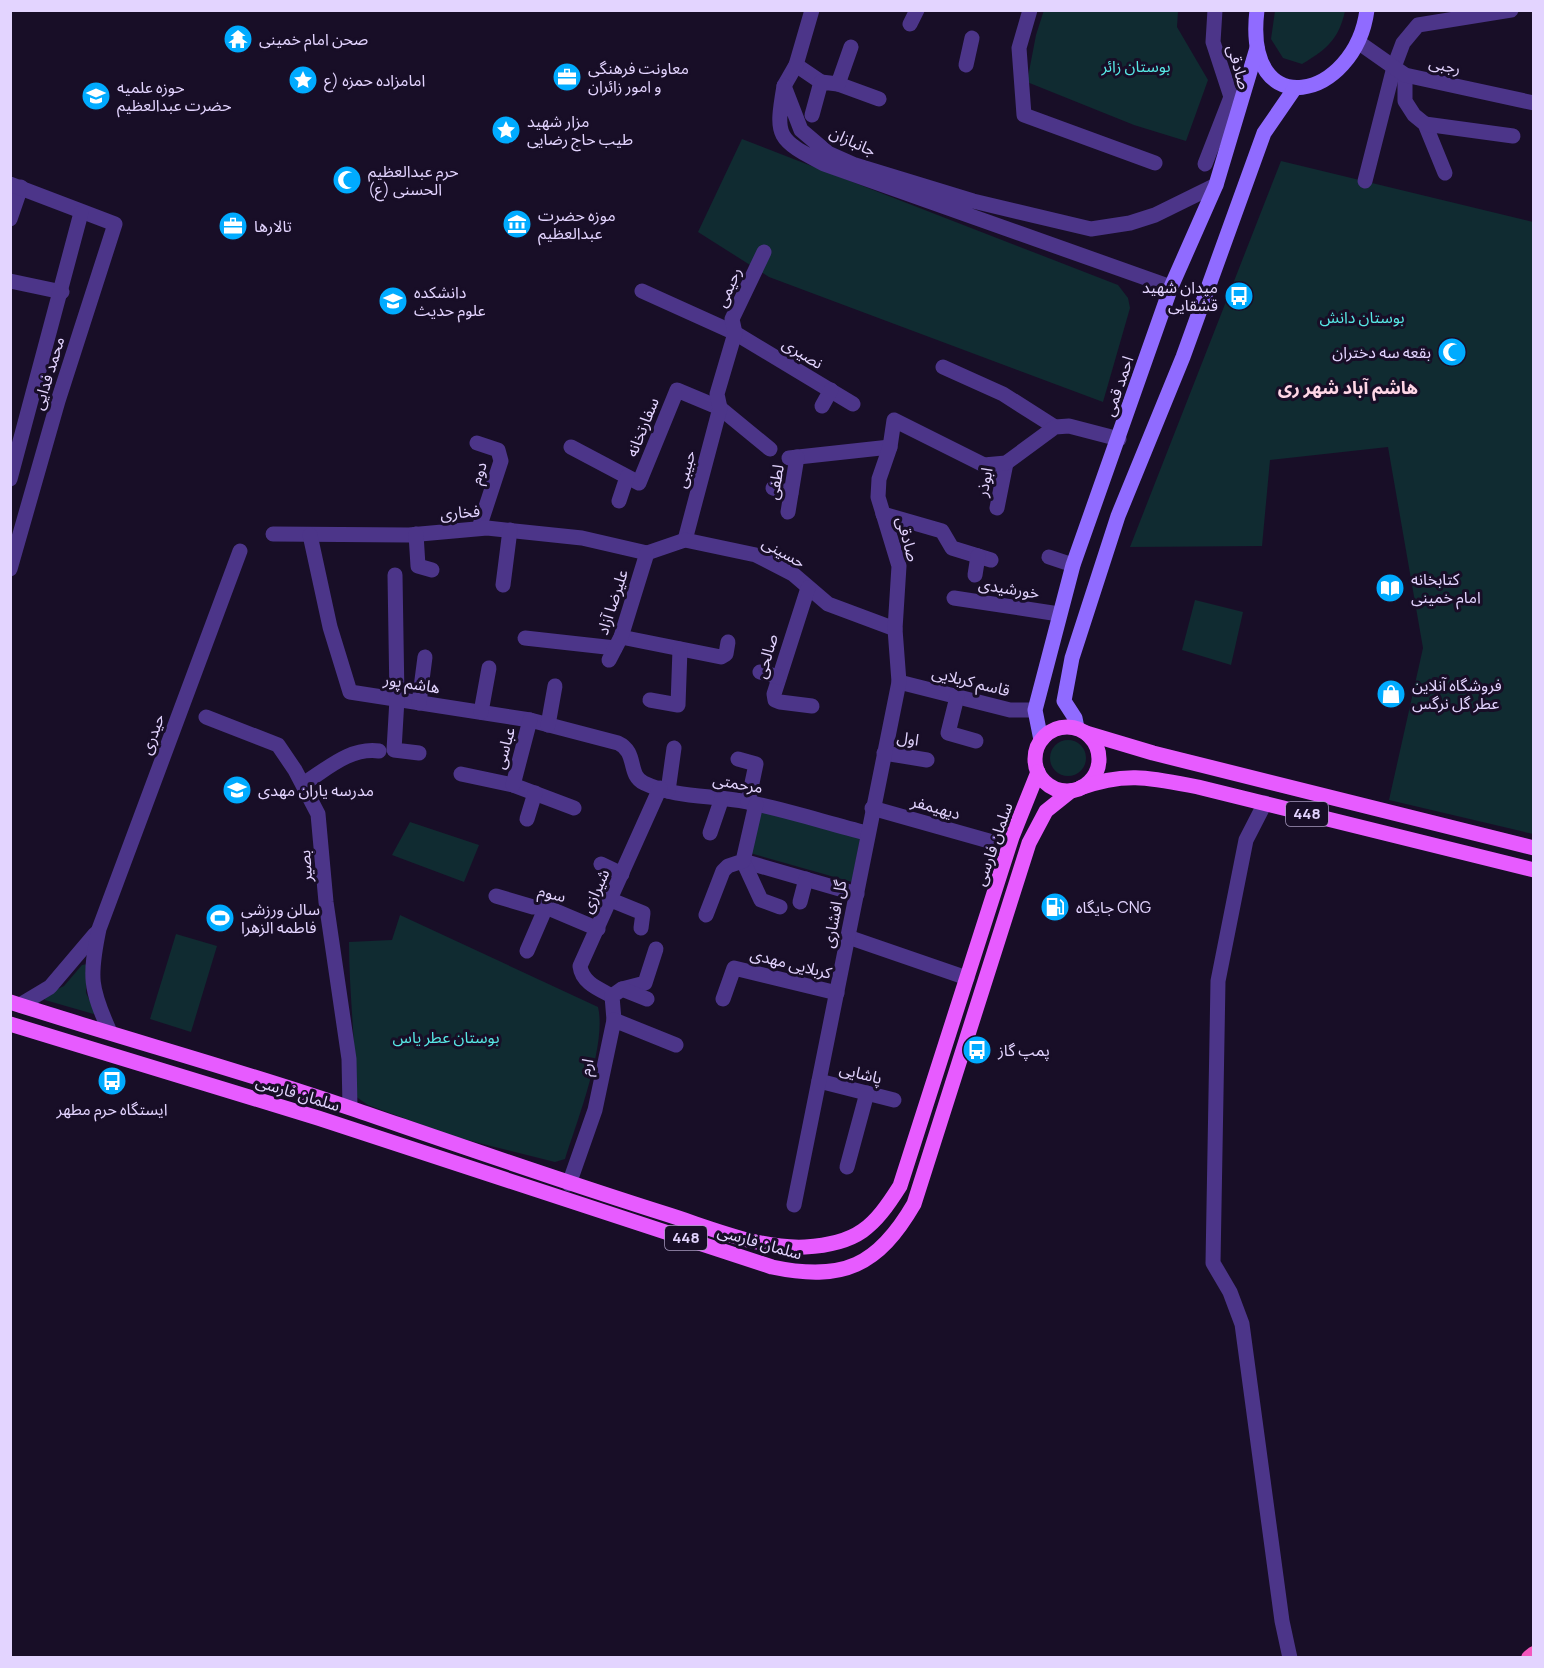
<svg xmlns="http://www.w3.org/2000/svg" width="1544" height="1668" viewBox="0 0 1544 1668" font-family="Manrope,'Noto Sans Arabic',sans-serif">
<rect width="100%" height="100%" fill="#180e27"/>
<g fill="#102b31">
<polygon points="1044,10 1178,11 1177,27 1208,80 1186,141 1134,125 1027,82 1036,35"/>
<path d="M1275,11V10L1345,11C1339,39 1326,50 1302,64L1283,58L1271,39Z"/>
<polygon points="742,139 1118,285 1128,298 1130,308 1103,402 769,277 698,232"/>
<polygon points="1281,161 1533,222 1533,834 1389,800 1423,648 1388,447 1270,460 1262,546 1130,547"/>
<polygon points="1195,600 1243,612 1231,665 1182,650"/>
<circle cx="1068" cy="758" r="18"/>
<polygon points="759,810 860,838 852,882 750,853"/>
<polygon points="410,822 479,845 464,882 392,855"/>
<path d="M400,915L598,1007C607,1044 577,1121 565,1159L555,1162L455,1137L368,1105L355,1096C356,1044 349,994 349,942L392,940Z"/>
<polygon points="176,934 217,946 191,1032 150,1019"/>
<polygon points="87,964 86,993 97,1015 45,1000 45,995 64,986 82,965"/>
</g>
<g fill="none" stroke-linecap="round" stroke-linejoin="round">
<g stroke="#4c3589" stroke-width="15">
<polyline points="1030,10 1019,48 1024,115 1155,163"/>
<polyline points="910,24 917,10"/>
<polyline points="796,65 821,82"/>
<polyline points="966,65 972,38"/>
<polyline points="1405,75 1405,101 1414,115 1425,124 1445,173"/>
<polyline points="838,84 879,99"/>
<polyline points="784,86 796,65 812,10"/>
<polyline points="812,115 821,82 838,84 851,47"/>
<polyline points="1425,124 1513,136"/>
<polyline points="1205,164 1231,97 1213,42 1215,10"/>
<polyline points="1365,181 1394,67 1403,43 1418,25 1511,10"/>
<polyline points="10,219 21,187"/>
<polyline points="10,281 62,292"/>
<polyline points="642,291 735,333 853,404"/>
<polyline points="943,367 1003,394 1055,427"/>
<polyline points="822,406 831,390"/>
<polyline points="477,443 498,450 501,461 479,528"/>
<polyline points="571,447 639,483 677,390 720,408 770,449"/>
<polyline points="789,458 890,447"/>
<polyline points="773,488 791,493"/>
<polyline points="619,501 627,477"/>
<polyline points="997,508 1006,463"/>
<polyline points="788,512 797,457"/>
<polyline points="883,514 942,531 952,548 991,560"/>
<polyline points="273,534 409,535 487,528 582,538 647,553"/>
<polyline points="416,534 418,566 432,570"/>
<path d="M310,535L330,627L350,692L530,720L618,743C638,752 627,775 644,783C675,798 713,795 747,802C787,810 827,823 867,833"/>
<polyline points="685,540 720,408 717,394 735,333 732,319 764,252"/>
<polyline points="647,553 685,540 756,555 793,574 828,604 895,629"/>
<polyline points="1049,557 1073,565"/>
<polyline points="395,575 397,699 394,750 419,753"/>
<polyline points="975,575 978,556"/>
<polyline points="503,585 510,530"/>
<polyline points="808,588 774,694 775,700 780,702 812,706"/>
<polyline points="954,598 1059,614"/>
<polyline points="621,637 721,657 726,654 728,642"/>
<polyline points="525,638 615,648"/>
<polyline points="609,660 621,637 647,553"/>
<polyline points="760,672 779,677"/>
<polyline points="899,682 1010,710 1035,710"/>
<polyline points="957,697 948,733 976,741"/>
<polyline points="650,700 678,705 680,649"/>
<polyline points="419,703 425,657"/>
<polyline points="481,712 489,668"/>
<polyline points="206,717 278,745 295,770 318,814 326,902 349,1059 350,1107"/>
<polyline points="548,725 555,686"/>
<polyline points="884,753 927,760"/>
<polyline points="738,759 756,764 748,802"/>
<polyline points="461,774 513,785 574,808"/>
<path d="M303,784C327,769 350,747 379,751"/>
<polyline points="513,785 530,720"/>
<polyline points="668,791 674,748"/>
<polyline points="1265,803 1246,840 1218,981 1213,1263 1230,1292 1242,1324 1282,1621 1290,1658"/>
<polyline points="872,808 989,841"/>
<polyline points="527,819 535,793"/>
<polyline points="710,833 722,798"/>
<polyline points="743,861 857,894"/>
<polyline points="743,861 761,900 780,907"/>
<polyline points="601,864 622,874"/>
<polyline points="496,896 533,907 546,907 598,929"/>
<polyline points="611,900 643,913 641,928"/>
<polyline points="800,902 806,879"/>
<polyline points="706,915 723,871 728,866 743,861 756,804"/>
<polyline points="848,937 967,978"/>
<polyline points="527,951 546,907"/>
<polyline points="622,989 645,983 656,949"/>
<path d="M612,996C599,989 582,983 580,966L660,788"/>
<polyline points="723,999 734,968 837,993"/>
<polyline points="20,1005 50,987 95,934"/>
<polyline points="614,1020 612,996 622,989 647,999"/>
<path d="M110,1032C90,988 89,977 99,929L240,551"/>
<polyline points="819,1081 894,1100"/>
<polyline points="847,1167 867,1093"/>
<polyline points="569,1184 595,1110 614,1020 676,1045"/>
<polyline points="794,1205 899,682 895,629 899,566 878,497 879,479 890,447 894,420 984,465 1006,463 1055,427 1069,426 1119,439"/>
</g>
<g stroke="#4c3589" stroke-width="15">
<polyline points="1358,42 1405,75 1534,103"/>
<polyline points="10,184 115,224 58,401 10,569"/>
<path d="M1171,287L824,164C777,139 775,138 784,86L801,130L828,153L855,165L973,201L1091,229L1130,223L1155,215L1216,185"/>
<polyline points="10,479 81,213"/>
</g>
<g stroke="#906bff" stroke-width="15">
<path d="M1257,10C1243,126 1355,100 1367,10"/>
<polyline points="1077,728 1075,718 1064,701 1072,658 1118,516 1183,357 1264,133 1295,88"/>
<polyline points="1041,740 1035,710 1073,565 1171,287 1216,185 1257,48"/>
</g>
<g stroke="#e75bff" stroke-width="15">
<circle cx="1067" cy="759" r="32"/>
<polyline points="1086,733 1153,753 1534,848"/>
<path d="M1080,788C1126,771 1152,778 1198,787L1534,870"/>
<path d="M10,1002C124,1039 240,1070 353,1109C458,1145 561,1181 666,1214C711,1228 758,1249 805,1247C858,1244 874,1227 900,1186L1012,837L1038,772"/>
<path d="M10,1024L318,1118L772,1267C843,1282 878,1266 914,1204L1029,843L1046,811L1071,791"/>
</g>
<polyline stroke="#f355bd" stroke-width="16" points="1529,1658 1534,1654"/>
</g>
<defs>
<g id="temple-disc" transform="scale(1.5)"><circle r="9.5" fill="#00abff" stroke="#180e27"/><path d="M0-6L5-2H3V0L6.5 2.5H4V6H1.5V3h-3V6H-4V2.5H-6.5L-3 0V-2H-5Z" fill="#fff"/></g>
<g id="office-disc" transform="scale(1.5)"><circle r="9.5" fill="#00abff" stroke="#180e27"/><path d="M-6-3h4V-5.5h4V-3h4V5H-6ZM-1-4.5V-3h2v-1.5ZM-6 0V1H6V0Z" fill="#fff"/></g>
<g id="sight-disc" transform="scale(1.5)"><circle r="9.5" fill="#00abff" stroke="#180e27"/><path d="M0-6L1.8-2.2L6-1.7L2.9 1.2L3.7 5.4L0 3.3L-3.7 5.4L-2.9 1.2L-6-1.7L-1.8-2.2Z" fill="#fff"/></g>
<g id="university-disc" transform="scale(1.5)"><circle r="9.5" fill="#00abff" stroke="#180e27"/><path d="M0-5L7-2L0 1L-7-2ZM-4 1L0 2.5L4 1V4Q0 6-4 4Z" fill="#fff"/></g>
<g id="mosque-disc" transform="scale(1.5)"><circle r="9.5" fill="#00abff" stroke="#180e27"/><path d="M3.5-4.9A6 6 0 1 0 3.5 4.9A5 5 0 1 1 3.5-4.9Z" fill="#fff"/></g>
<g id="museum-disc" transform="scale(1.5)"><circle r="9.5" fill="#00abff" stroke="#180e27"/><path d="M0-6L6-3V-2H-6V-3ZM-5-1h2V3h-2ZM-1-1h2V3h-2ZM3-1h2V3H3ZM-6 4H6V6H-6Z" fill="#fff"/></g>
<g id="bus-disc" transform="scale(1.5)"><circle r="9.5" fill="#00abff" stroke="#180e27"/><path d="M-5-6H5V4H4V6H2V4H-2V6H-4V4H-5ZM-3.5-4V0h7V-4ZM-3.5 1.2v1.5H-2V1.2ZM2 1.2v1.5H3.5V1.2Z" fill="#fff"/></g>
<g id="library-disc" transform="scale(1.5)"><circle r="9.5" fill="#00abff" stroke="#180e27"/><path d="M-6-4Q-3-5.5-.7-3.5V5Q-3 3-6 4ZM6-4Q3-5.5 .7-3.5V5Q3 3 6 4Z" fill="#fff"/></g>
<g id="shop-disc" transform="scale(1.5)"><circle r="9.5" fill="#00abff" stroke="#180e27"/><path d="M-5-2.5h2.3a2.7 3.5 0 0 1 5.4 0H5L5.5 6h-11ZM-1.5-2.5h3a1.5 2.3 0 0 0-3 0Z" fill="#fff"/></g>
<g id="school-disc" transform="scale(1.5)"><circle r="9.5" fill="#00abff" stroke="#180e27"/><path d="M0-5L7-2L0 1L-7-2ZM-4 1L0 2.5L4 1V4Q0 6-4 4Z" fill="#fff"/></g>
<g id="fuel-disc" transform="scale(1.5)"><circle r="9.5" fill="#00abff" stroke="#180e27"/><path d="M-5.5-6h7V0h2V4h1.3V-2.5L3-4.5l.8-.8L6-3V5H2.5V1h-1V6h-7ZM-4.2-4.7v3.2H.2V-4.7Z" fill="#fff"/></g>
<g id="stadium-disc" transform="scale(1.5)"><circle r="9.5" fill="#00abff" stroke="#180e27"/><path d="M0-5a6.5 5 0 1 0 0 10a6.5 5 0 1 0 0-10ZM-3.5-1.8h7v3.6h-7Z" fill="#fff"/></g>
</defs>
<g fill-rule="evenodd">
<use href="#temple-disc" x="238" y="39"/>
<use href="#office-disc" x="567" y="77"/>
<use href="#sight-disc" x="303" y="80"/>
<use href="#university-disc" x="96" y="96"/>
<use href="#sight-disc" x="506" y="130"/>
<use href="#mosque-disc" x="347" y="180"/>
<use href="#museum-disc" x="517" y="224"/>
<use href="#office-disc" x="233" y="226"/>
<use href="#bus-disc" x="1239" y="296"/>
<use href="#university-disc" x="393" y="301"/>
<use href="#mosque-disc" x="1452" y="352"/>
<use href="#library-disc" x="1390" y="588"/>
<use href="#shop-disc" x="1391" y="694"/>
<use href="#school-disc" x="237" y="790"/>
<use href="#fuel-disc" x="1055" y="907"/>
<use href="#stadium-disc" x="220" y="918"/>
<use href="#bus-disc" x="977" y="1050"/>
<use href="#bus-disc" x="112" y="1081"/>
</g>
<g text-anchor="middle" stroke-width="6" stroke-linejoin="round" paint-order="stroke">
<g fill="#180e27" stroke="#a699be" stroke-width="1.5">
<rect x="1286" y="802" width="42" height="24" rx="4.5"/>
<rect x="665" y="1226" width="42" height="24" rx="4.5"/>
</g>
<g font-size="15" font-weight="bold" fill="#e3d4ff">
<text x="1307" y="819">448</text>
<text x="686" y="1243">448</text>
</g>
<g font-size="16" fill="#e3d4ff" stroke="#180e27" text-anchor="start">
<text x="259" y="45">صحن امام خمینی</text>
<text x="588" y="74">معاونت فرهنگی<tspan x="588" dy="18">و امور زائران</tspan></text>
<text x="324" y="86">امامزاده حمزه (ع</text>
<text x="117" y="93">حوزه علمیه<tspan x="117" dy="18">حضرت عبدالعظیم</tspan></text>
<text x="527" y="127">مزار شهید<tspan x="527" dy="18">طیب حاج رضایی</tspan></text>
<text x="368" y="177">حرم عبدالعظیم<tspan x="368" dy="18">الحسنی (ع)</tspan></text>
<text x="538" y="221">موزه حضرت<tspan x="538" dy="18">عبدالعظیم</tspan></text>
<text x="254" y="232">تالارها</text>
<text x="1218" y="293" text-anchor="end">میدان شهید<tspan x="1218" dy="18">قشقایی</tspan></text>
<text x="414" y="298">دانشکده<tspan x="414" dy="18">علوم حدیث</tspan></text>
<text x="1431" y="358" text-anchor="end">بقعه سه دختران</text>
<text x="1411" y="585">کتابخانه<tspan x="1411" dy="18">امام خمینی</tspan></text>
<text x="1412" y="691">فروشگاه آنلاین<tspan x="1412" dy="18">عطر گل نرگس</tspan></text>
<text x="258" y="796">مدرسه یاران مهدی</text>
<text x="1076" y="913">جایگاه CNG</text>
<text x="241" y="915">سالن ورزشی<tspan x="241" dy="18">فاطمه الزهرا</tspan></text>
<text x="998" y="1056">پمپ گاز</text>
<text x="112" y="1115" text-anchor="middle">ایستگاه حرم مطهر</text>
</g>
<g font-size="16" fill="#e3d4ff" stroke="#180e27">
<text transform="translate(1445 65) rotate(13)" y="6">رجبی</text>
<text transform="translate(1239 67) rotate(74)" y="6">صادقی</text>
<text transform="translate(853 141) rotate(25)" y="6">جانبازان</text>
<text transform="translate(728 287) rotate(-66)" y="6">رحیمی</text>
<text transform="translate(803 353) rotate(31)" y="6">نصیری</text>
<text transform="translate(48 373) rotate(-73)" y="6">محمد فدایی</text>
<text transform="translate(1118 386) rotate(-71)" y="6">احمد قمی</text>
<text transform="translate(642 427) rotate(-68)" y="6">سفارتخانه</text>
<text transform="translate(685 469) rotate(-75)" y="6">حبیبی</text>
<text transform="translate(478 473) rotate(-73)" y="6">دوم</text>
<text transform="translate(775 482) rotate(-80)" y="6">لطفی</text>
<text transform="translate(984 482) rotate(-79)" y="6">ابوذر</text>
<text transform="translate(460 512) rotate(-4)" y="6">فخاری</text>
<text transform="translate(908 539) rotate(75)" y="6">صادقی</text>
<text transform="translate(784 552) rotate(29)" y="6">حسینی</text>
<text transform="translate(1009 588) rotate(9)" y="6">خورشیدی</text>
<text transform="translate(612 602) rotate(-72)" y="6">علیرضا آزاد</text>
<text transform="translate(766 656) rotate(-74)" y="6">صالحی</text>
<text transform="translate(971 681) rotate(14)" y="6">قاسم کربلایی</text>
<text transform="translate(412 683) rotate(9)" y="6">هاشم پور</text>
<text transform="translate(152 734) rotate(-70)" y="6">حیدری</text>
<text transform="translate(908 738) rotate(9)" y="6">اول</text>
<text transform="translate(504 748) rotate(-75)" y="6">عباسی</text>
<text transform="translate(738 783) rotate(10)" y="6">مرحمتی</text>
<text transform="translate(936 807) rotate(16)" y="6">دیهیمفر</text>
<text transform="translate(993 844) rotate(-71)" y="6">سلمان فارسی</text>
<text transform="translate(305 866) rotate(-94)" y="6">بصیر</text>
<text transform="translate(595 891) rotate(-66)" y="6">شیرازی</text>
<text transform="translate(552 893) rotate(14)" y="6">سوم</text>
<text transform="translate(834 914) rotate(-79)" y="6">گل افشاری</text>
<text transform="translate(791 963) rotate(14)" y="6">کربلایی مهدی</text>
<text transform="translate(586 1067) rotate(-78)" y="6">ارم</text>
<text transform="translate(861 1073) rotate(14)" y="6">پاشایی</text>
<text transform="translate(298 1093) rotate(17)" y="6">سلمان فارسی</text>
<text transform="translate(760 1242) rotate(16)" y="6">سلمان فارسی</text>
</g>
<g font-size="16" fill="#57e8e5" stroke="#180e27">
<text x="1136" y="72">بوستان زائر</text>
<text x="1362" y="323">بوستان دانش</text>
<text x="446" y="1043">بوستان عطر یاس</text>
</g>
<g font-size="18" font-weight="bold" fill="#ffd6e6" stroke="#180e27">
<text x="1348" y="394">هاشم آباد شهر ری</text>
</g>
</g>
<rect width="1544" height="1668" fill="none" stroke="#e3d4ff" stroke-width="24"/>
</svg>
